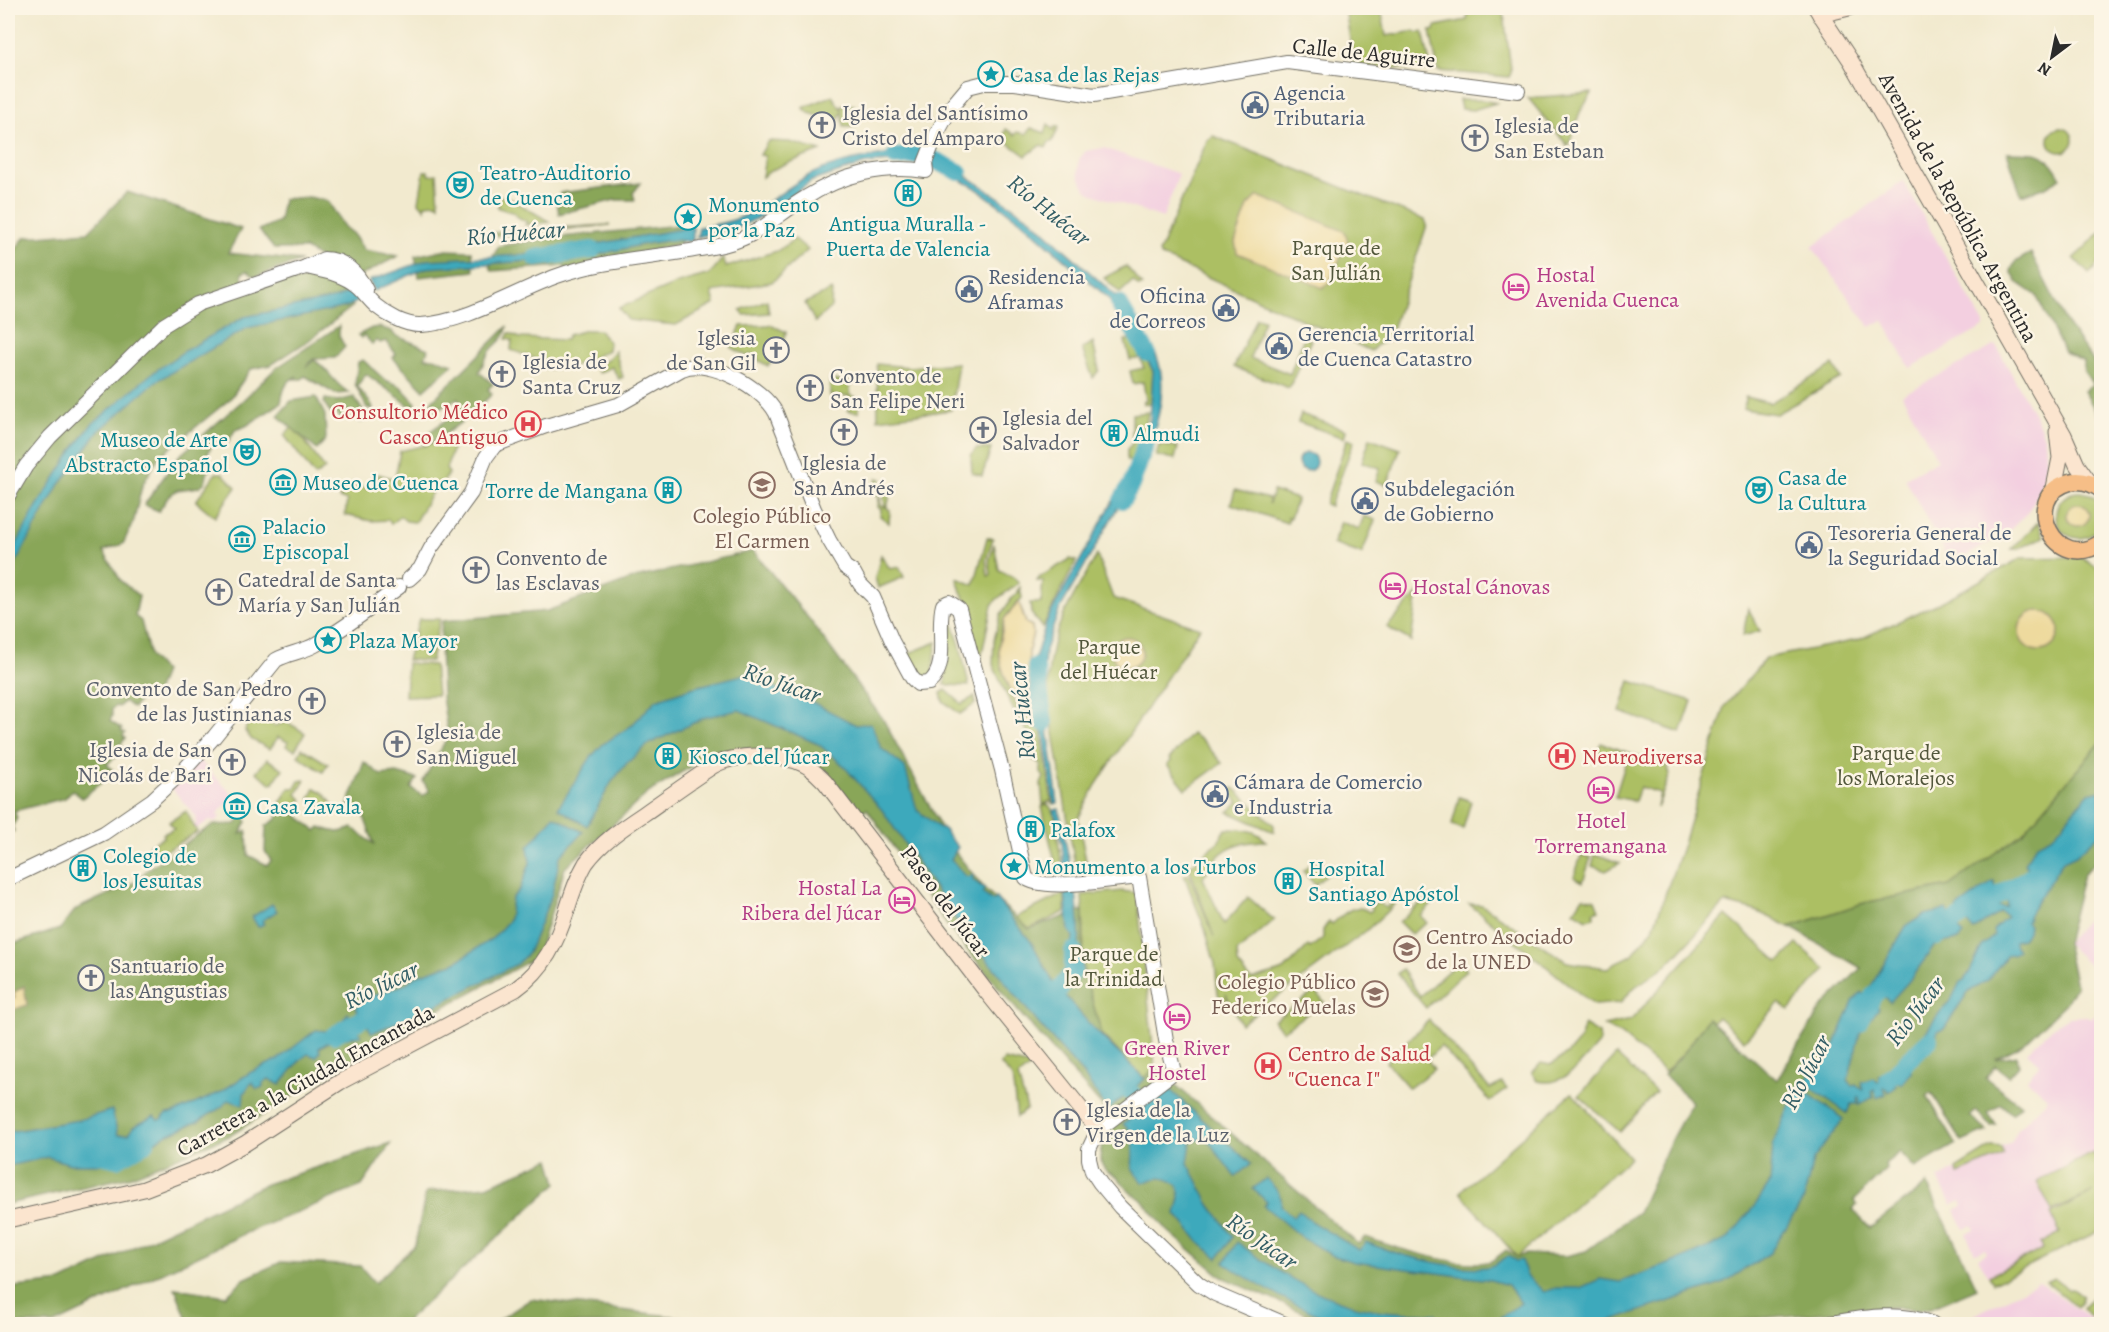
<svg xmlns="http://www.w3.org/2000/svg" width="2109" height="1332" viewBox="0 0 2109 1332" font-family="Alegreya,serif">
<rect width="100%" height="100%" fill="#fcf5e5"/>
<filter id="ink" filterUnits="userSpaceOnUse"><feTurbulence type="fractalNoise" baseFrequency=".0167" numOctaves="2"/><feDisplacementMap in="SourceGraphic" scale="12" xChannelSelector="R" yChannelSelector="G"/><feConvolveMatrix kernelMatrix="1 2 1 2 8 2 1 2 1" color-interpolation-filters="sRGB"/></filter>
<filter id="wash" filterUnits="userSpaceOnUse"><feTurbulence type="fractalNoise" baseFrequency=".008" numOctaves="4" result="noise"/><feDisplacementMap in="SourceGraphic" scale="24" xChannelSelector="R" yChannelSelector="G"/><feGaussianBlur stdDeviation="1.35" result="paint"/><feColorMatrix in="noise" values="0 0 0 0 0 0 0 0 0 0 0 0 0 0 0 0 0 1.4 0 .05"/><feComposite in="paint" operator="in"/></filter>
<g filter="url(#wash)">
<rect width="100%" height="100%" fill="#f2eacf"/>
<g fill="#f3cfe0">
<polygon points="1104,148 1179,174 1163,218 1090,193 1085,189 1078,174 1079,159 1086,151"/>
<polygon points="1903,181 1984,324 1984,327 1910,368 1883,320 1870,327 1812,247"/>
<polygon points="1996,345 2040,426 2045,440 2047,466 2040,491 2027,513 2009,531 1951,565 1905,478 1938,460 1902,395"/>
<polygon points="197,758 234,796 217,814 221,818 214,822 210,820 196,829 194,826 197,823 195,820 197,818 171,787"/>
<polygon points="2101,903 2101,976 2066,943"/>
<polygon points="2101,1010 2101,1230 1993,1283 1978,1258 1987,1253 1985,1249 1975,1253 1966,1234 1975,1230 1973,1225 1964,1229 1955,1210 1963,1206 1961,1201 1952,1205 1938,1179 1966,1164 1991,1147 1999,1148 2011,1143 2018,1129 2048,1099 2027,1079 2040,1064 2027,1052 2052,1028 2068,1017 2087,1016 2091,1019"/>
<polygon points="2039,1282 2098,1324 1968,1324 1974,1315"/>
</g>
<g fill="#acbf63" stroke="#6c7547" stroke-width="1.5">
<polygon points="1345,8 1381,8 1386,36 1415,31 1418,33 1423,31 1430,64 1426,70 1354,65"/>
<polygon points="1469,8 1503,8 1511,69 1511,73 1509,77 1438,71 1430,31 1435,30 1436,26 1467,20"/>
<polygon points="1592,93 1580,112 1568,146 1528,98"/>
<polygon points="832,96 841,109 842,105 854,105 855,127 844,127 842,112 837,122 809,113 803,108"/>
<polygon points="1459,100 1482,100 1496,103 1473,110 1461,109"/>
<polygon points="1048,124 1054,130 1056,126 1059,127 1052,142 1049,142 1046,148 1041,145 1026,156 1003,139 1006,129 1015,135 1017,132 1026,134 1031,128 1045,133"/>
<circle cx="2061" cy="140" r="12"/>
<polygon points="1213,136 1425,220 1427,225 1388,341 1378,344 1371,351 1161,256 1159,253 1207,141"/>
<path d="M768,141L790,142L821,151C803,158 776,165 762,177L765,156L760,155Z"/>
<polygon points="424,171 428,171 429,175 437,174 439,205 436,203 425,204 425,209 419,202"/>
<polygon points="506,196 550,222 525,225 527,222 516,216 515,213 498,208 497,197"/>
<polygon points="610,225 483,237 482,234 535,229"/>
<polygon points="2101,232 2101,261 2089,274 2074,258"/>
<polygon points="795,239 808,250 772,282 712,292 715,304 676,325 628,320 619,308 678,283 710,274 723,258 726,267 777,251"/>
<polygon points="1126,266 1142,285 1139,287 1133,281 1120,293 1104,278"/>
<polygon points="832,290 831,307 815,322 805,303"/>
<polygon points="767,300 769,313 744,315 740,310"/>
<polygon points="1256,318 1264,320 1250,358 1290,374 1304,337 1311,340 1289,388 1234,367"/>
<polygon points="771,325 786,332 784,341 780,347 775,344 769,351 777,356 768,366 756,359 757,357 751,354 748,357 731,347 741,326"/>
<path d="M587,330H599L609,342L608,350C583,363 566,373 536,367L534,358L511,350L512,340L506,339L509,333L520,338L566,340L568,335Z"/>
<polygon points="1134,337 1153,371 1151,403 1143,404 1144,401 1146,400 1143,382 1133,384 1130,371 1144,368 1140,358 1130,360 1125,341"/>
<polygon points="1093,342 1099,370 1093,378 1082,349"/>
<polygon points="615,351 623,377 619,379 612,367 599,373 595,366 606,361"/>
<polygon points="958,363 951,410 878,419 877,364 909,367"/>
<polygon points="1833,365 1841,378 1776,414 1744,409 1745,397 1770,403"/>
<polygon points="830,380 850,382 850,395 858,398 859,412 848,411 848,396 830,396"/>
<polygon points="1148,412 1145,431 1132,462 1127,460 1127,449 1132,444 1132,414"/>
<polygon points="1301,414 1346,430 1344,438 1298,422"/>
<polygon points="292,427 303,439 325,469 315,476 284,435"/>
<polygon points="456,438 446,469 449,473 444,481 437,483 415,522 406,521 400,516 391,524 389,520 371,521 345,515 347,501 339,498 353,483 366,488 377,487 378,474 395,479 400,451"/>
<polygon points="1370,438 1400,449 1387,485 1376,481 1380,468 1362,462"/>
<polygon points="1347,439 1354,441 1330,506 1325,504"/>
<polygon points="1159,445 1178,447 1175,459 1156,456"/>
<polygon points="976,449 991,449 982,476 972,473 971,456"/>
<polygon points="216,473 222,473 236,487 215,517 196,501"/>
<polygon points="877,478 881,479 879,494 881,506 885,507 883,491 890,495 887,508 890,510 889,523 880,516 881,510 878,507 879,497 873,494"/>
<polygon points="1235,490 1269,499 1269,504 1273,491 1297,499 1290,518 1286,517 1289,518 1287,523 1231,504"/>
<circle cx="2079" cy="515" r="23"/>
<polygon points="1364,516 1375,520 1362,554 1333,544 1341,522 1359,529"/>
<polygon points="2038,522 2044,537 2017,549 2012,549"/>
<polygon points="987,538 993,538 986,560 988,576 991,575 989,561 994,544 999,570 1013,577 1019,583 997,599 992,605 980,663 966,600 961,592 957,578 974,585"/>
<polygon points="881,555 890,569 899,567 904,577 878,588 875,578"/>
<path d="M1097,555L1113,598L1200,628L1096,785L1078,819L1087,866H1075L1048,696C1046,634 1068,606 1097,555Z"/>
<polygon points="2081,557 2101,569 2101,742 2024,832 1949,886 1864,903 1790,927 1756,911 1725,903 1667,965 1635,987 1620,1003 1594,1005 1469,904 1482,905 1567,962 1607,968 1632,955 1653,929 1682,847 1725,706 1766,658 1858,640 1945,600 2021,558"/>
<polygon points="1070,559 1076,561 1042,628 1031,613 1030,603 1041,603 1043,581 1037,581 1040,577"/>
<path d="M1020,587L1022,598C1017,604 1007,612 1004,620C992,651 1005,684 1020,711L1026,705L1031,704L1038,709L1052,803L1050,801L1043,805L1041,784L1044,777L1041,773V764L1031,758V737L1013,709L993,665L994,639L1001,614L1012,598L1019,592L1017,591Z"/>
<polygon points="1418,593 1411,641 1387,627"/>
<polygon points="1748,608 1760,631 1743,636"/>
<polygon points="949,611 960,645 969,686 945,685"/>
<polygon points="419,619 440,619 431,661 407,660"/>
<polygon points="937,642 932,675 922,678 918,677 907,654"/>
<polygon points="407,663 434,665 437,695 405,696"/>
<polygon points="1630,681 1692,701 1681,733 1620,712"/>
<polygon points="946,690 962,704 975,696 975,704 960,714 943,701 941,693"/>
<polygon points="261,715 274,726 287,722 305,733 295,750 286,746 288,742 278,737 270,749 252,740 245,731 250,716 258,719"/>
<polygon points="1192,734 1203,741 1222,763 1186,789 1167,765 1171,761 1169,759"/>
<polygon points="1601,743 1667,766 1670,774 1657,808 1660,793 1640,787 1635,801 1615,797 1626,762 1597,752"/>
<polygon points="302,748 328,764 323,772 298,756"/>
<polygon points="267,759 283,769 272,784 256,772"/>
<path d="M305,780L297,794L302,800C294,811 289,810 277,808L289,788H295L299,781Z"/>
<polygon points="315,788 324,793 336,809 312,802 310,799"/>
<polygon points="1234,788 1274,825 1274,832 1228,812 1239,802 1228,791"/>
<polygon points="1459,797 1471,801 1463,829 1452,825"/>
<polygon points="1048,804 1054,812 1063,873 1057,871 1042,807"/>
<polygon points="186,811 197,832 156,857 149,845 164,837 163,834 174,829 169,822"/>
<path d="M1226,829C1242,829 1256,829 1266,841C1233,842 1219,848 1203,878L1224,924L1248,897L1274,920L1237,952L1238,964L1251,980L1284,970L1308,946L1310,948L1323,938V930L1329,921L1332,924C1343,915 1354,901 1369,912L1372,910V905L1377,902L1386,908L1396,898L1399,900L1366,931L1241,1024L1226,994L1229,1008L1218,994L1215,964L1205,929L1184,875L1189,874L1214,937L1189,867L1219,841Z"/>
<polygon points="1595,854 1620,863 1606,871 1592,866"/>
<polygon points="1581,856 1591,857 1583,882 1574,877"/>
<polygon points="1317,858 1329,872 1315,885 1303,871"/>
<polygon points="1122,891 1137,893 1155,1067 1145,1079 1102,1035 1083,969 1084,934 1082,895"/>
<polygon points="1065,893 1065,912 1029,929 1016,917"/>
<polygon points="1435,896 1438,898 1421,916 1427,923 1411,934 1399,922 1421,903"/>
<polygon points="1583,897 1595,900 1599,910 1594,912 1594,917 1587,919 1574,911"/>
<polygon points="1726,915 1779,962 1797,944 1826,969 1789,1010 1779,1003 1744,1041 1718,1017 1665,1072 1620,1034 1604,1026 1631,1020"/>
<polygon points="1458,962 1466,970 1426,1008 1397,974 1402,969 1420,996"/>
<polygon points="1316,991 1324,1002 1282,1031 1274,1020"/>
<polygon points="1429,1020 1490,1089 1502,1083 1507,1089 1490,1101 1441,1046 1427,1059 1434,1069 1409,1088 1386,1062"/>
<path d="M1584,1025L1599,1034L1600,1042C1583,1061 1565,1088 1537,1081L1532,1073L1541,1063L1550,1065C1566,1056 1582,1045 1584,1025Z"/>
<polygon points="1616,1055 1656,1092 1620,1132 1579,1096"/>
<polygon points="1004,1060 1031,1066 1018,1077 1027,1109 1017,1117 1012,1077 1000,1064"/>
<polygon points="1572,1093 1630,1158 1517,1257 1460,1192"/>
<polygon points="1991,1147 2001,1148 2004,1155 1958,1174 1956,1169"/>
<polygon points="2093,1153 2101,1161 2101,1230 1993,1283 1989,1276 2043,1249 2041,1243 2060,1233 2051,1214 2094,1192 2052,1211 2037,1181"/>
<polygon points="2054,1278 2068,1289 2072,1288 2083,1297 2081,1300 2082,1301 2077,1307 2046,1282"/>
<polygon points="2100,1288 2100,1323 2082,1309"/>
</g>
<g fill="#89a659" stroke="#5a6842" stroke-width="1.5">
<path d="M2007,152C2038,153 2045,149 2061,178L2044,188L2021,195Z"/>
<polygon points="641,183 633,193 635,200 615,200 559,214 557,203 560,193"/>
<polygon points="127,192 241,229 228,253 301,261 255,277 247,271 242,273 244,289 313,277 339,283 353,306 308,341 271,365 251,369 230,399 158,458 142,486 134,520 123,544 103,551 121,581 139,596 135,616 141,621 150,657 164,672 154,697 147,691 133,708 124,701 119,707 116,706 112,709 112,716 110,721 122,729 121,731 125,733 123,736 125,738 120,746 123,748 121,753 107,764 114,772 82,798 72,790 65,798 14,811 17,818 12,827 14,831 8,834 8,258 25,237 88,232"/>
<polygon points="309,197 328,201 344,227 353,234 364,250 398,256 353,280 306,249 274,249 259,230 279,221 283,199"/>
<polygon points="689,224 681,243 565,273 565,266 492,271 489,263 499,246 561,237"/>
<polygon points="442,250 472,251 474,271 419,277 415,256"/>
<polygon points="2031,253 2067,324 2101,372 2101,420 2084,391 2093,385 2084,371 2084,362 2064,352 2036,295 2017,282 2011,271 2015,262"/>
<path d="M339,326V336L345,347L335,358L313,359L306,367L314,360C329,369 334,385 350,393L335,394L305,376L302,379H294L297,376C285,381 283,391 281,403L246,426L235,430L228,442H213L204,463L216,465L208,471L205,482L199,487L177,490L168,497L159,511L144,505L178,457L241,402L275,369Z"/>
<polygon points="379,327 392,331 394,335 428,349 425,358 434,358 453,364 424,390 393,358 396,354 386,341 380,343 377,340 372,344 364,335 361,338 358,335 372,328"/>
<path d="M507,327C506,339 497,342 491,350C486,356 483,365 479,372L493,384L488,389L492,394C472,415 451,432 425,446L423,441L429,432L452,416L460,402L458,398L433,412L429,408L432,401Z"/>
<polygon points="363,360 385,380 400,386 416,403 413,408 366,374 357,386 372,405 373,409 367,408 355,384 358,362"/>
<polygon points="316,397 325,415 326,439 317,450 278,416 291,401"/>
<polygon points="354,397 368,419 361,422 352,417 353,412 349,411 341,418 335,412 332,415 324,403 325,399 338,401"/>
<path d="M753,551L809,619L884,721L952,848L985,889L1029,929L1083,910V969L1102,1035L1144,1079L1155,1067L1358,1244L1365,1237C1392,1247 1464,1270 1491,1261C1497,1258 1501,1254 1506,1250L1517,1257L1526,1254L1566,1256L1586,1251L1639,1211L1672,1138L1692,1102L1664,1075L1687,1049L1708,1018L1777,1080L1821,1008L1861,968L1790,927L1864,903L1949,886L2024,832L2101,742V857L2083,874L2066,943L2076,985L2066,1003L2024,1044L1995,1059L2016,1055L2019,1065L2009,1076L1995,1066L1986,1078L2021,1105L2012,1114L2001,1104L1988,1113L1996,1125L1991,1126L1976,1110L1970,1116L1987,1131L1962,1142L1932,1093L1927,1096L1956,1144L1915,1168L1900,1152L1885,1164L1887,1169L1854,1200L1857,1205L1853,1210L1870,1228L1927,1184L1977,1288L1930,1308L1917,1310L1895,1307L1748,1319L1718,1324H1328L1222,1277L1168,1231L1141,1199L1132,1194L1117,1177L1106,1171L1102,1165L1100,1159L1101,1149L1109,1134L1102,1106L1018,1011L947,925L867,809L860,812L831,779L804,757L717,750L648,793L565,868L537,957L421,1019L318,1080L231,1135L132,1176L8,1204V944L19,942L60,929L76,909L135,882L148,869L202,832L213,825L236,824L243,815L247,822L240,834L247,831L248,855L267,865L271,861L265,851L266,826L277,819L279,811L295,813L316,831L320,827C332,832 340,834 353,828L374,844L363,814L348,805L364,762L381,775L397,773L417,779L411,788L423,796L429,791L423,781L448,736L442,696L440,645L442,621L547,611L635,578Z"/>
<polygon points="391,1143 362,1186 246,1233 55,1324 8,1324 8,1288 61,1282 266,1184"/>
<polygon points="550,1159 557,1183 403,1324 189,1324 175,1288 226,1296 244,1279 281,1262 360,1266 375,1283 415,1245 426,1192 487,1186"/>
<polygon points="531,1299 693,1319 692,1324 493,1324"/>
</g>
<g fill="#eeda9e" stroke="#8c8264" stroke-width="1.5">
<polygon points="1258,196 1344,231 1348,241 1329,283 1323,288 1237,253 1235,242 1248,206"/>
<circle cx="2078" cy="515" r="11"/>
<path d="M1019,602L1026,623L1032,626L1033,633L1029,650L1030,703L1024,704L1020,710C1012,692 1000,671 999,651C998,641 1004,630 1004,619Z"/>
<circle cx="2039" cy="631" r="20"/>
<circle cx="1127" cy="652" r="15"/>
<polygon points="24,986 27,1005 8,1012 8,1000 15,998 13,993"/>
</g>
<g fill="#3ca9bc" stroke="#346a74" stroke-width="1.5">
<path d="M919,152L917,160L866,164L812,181L766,214L739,227L697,237L699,227C717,225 736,221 752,212C771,202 788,187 806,177C832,161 888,153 919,152Z"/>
<polygon points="938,159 943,160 1031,219 1117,297 1132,323 1126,325 1108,298 1022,222 974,187 935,166"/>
<path d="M693,227V240L688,242C673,234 590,257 569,262L567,249Z"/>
<polygon points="559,253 560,262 545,260 426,268 374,291 369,281 427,260"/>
<polygon points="353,290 359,301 346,307 247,328 155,382 99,431 56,490 8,577 8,560 37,506 75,447 91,425 151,374 186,350 244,317 337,298"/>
<path d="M1139,329C1145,338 1153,347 1157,357C1170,393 1154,434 1141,467L1131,465L1150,420L1153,371L1134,334Z"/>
<circle cx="1307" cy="462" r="9"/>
<polygon points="1127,476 1134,479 1059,611 1045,650 1043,691 1036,691 1035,658 1047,620"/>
<polygon points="746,674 786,693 812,702 856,725 871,723 881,748 905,767 917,810 941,829 945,830 948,836 958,847 951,859 964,875 968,877 973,874 973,880 985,889 982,893 993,901 996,898 1032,943 1053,982 1093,1028 1145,1079 1108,1110 1082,1073 1038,1023 961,927 882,810 842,764 818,744 739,710 706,717 649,744 627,763 611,783 587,826 558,808 591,757 603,744 631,726 656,700 691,688"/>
<polygon points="1044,697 1058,803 1054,804 1040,706 1035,699"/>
<polygon points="2101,790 2101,833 2076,855 2063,861 2029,914 2026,922 2029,925 2028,932 2022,939 2014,941 2014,944 2018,950 2013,954 2007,955 1988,980 1968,992 1944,1029 1938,1031 1936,1037 1915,1064 1910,1054 1940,1012 1950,1002 1960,982 1964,980 1969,973 1982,946 1994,936 1993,930 2007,917 2001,912 1973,930 1957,908 1994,881 1998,897 1995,901 1997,902 1997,906 2006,907 2007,902 2001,893 2035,876 2024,863 2037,844 2053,836 2089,793"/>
<polygon points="1059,809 1072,874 1065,875 1062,844 1054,810"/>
<polygon points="554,816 583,832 560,857 552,894 538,929 528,953 517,964 437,1005 372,1033 356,1008 363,999 403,985 418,975 456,962 493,938 509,920 512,898 520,889 530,863 528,847"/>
<path d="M1076,891C1079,918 1083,949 1073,974L1070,972L1073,936L1069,931L1065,893Z"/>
<polygon points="272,904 277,911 262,921 264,924 258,927 252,917"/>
<polygon points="1946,910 1963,935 1958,940 1936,944 1909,981 1890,1002 1871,986 1906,926 1924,915"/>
<polygon points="1861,992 1879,1008 1860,1033 1848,1080 1853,1086 1856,1084 1863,1090 1861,1082 1873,1078 1878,1082 1881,1080 1878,1076 1892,1074 1890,1072 1903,1058 1912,1072 1901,1085 1897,1081 1895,1082 1896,1087 1889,1092 1886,1087 1884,1088 1886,1094 1877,1098 1874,1090 1871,1092 1873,1097 1860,1105 1859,1097 1857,1100 1858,1104 1851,1104 1847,1113 1806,1084 1811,1069 1825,1058 1834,1046 1853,1002"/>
<path d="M348,1013L361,1036C350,1036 343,1040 333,1039L319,1048L320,1052L316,1057L308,1054L300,1060L280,1085L269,1079L263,1083V1087L257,1089L252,1082L244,1093L243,1105L228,1100L222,1107L199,1121L164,1136L148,1146L102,1164H70L48,1157L8,1166V1132L79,1120L112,1110L118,1135L129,1134L133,1127L154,1116L158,1120L162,1119L166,1114L174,1113L219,1093L251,1072L277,1060L316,1030L327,1031L343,1020Z"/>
<path d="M1798,1086L1844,1119L1813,1160L1804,1199L1770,1253L1722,1284L1600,1324H1340C1299,1308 1261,1288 1224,1263L1237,1242C1277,1272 1325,1303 1376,1310C1395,1313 1416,1313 1435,1314L1441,1322L1496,1320L1521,1303L1508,1285L1490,1280L1354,1262L1331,1255L1302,1238L1264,1206L1267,1202L1253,1189L1266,1178C1273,1186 1284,1195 1281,1206L1293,1217L1299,1210L1315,1224L1359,1250L1366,1242C1393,1254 1459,1271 1487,1267C1494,1266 1502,1260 1508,1256L1516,1261L1521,1260L1527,1276L1544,1292L1556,1288H1580L1600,1279L1620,1282L1680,1260L1728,1239L1756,1204L1770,1183L1773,1145Z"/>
<path d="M1167,1087L1251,1164L1235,1177L1204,1135L1201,1139L1191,1142L1188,1163L1209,1203L1233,1237L1218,1258L1200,1243L1176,1214L1180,1198L1178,1185C1163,1176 1159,1176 1143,1183L1132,1169L1134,1134L1123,1124Z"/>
</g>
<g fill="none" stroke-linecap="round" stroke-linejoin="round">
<g stroke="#3ca9bc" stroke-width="18">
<polyline points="895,157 924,155 959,172"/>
<polyline points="536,258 592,250"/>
<polyline points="1119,304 1147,353"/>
<polyline points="1122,500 1131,485 1146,443"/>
<polyline points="1036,667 1044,723"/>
<polyline points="1937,937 1955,921 2028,878 2052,858"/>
<polyline points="1046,1007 1073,972 1073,951"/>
<polyline points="1859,1023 1873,996 1894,976"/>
<polyline points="334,1035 383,1007"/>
<polyline points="1112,1075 1162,1122"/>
<polyline points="1888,1079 1929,1040"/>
<polyline points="92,1153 117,1159 146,1143"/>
</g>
</g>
</g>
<g filter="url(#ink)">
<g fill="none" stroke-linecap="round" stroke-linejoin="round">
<g stroke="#716e64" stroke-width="16">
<g id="tertiary">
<path d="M306,267C324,271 343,274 357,286C364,292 369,300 376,306C387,315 406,326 421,325C464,323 516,291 557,276C600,260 655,258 700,249C712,247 725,246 736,241C762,232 781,212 805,198C841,175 884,164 926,171L925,163L936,135L952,106L968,87L984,83H1015L1094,95L1287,62L1518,91"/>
<path d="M8,496L26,466L50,437L164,325L198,304L306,267L324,259C344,259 358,273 366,290"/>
<path d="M409,579L420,569L431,548L471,493L486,457L495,445L546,426L618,405L682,369C709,357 763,388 776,413L814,509L829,540L845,567L854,573L860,584L873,597L892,641L912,678L918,684L929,683C950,666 936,629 943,605L949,602L959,609L1002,770L1026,878C1041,892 1117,879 1139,877L1166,1040L1174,1072L1098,1130L1089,1149V1159L1092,1171L1100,1183L1120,1207L1199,1284L1215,1294L1285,1324"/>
<path d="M8,879L104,833L152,800L183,771L214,737L276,660C289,653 302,652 315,645C344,629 372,607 399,587"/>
<path d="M1825,1324C1861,1318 1898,1310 1933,1324"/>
</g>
</g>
<g stroke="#716e64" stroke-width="17">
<g id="secondary">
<polyline points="1816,8 1851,61 2064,435 2077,465 2090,483"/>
<polyline points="1820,15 1849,8"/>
<polyline points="2053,493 2060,458 2057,432"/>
<path d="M8,1220L144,1189L206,1165L246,1143L340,1082L516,989C544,969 557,942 567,910C572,894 577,878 586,863C601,842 624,827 645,813C668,797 690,781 713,766C735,753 780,753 803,764C812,768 818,775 825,782L985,990L1098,1130"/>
</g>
</g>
<g stroke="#716e64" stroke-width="19">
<path id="primary" d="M2102,490C2092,483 2082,479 2070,482C2018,496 2055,576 2102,542"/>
</g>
<use href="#tertiary" stroke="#fff" stroke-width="14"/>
<use href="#secondary" stroke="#fbe5cf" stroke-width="15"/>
<use href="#primary" stroke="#f6be87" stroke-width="16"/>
</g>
</g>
<defs>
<g id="sight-ring" transform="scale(1.35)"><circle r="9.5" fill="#fcf5e5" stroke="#0f9aa8" stroke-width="1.5"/><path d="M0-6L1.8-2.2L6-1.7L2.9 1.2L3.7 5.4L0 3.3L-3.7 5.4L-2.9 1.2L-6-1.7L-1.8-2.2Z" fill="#0f9aa8"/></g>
<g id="civic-ring" transform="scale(1.35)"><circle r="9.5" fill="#fcf5e5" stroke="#5c6f8a" stroke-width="1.5"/><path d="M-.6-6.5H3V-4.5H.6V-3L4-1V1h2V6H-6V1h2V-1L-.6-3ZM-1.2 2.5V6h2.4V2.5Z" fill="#5c6f8a"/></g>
<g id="church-ring" transform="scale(1.35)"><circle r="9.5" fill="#fcf5e5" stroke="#6b7280" stroke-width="1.5"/><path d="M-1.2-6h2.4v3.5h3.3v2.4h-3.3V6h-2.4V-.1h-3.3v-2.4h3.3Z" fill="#6b7280"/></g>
<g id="theatre-ring" transform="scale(1.35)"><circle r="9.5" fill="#fcf5e5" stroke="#0f9aa8" stroke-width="1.5"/><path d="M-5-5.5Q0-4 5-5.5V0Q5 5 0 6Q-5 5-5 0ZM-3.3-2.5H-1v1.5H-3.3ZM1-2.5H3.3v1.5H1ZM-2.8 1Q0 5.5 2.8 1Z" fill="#0f9aa8"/></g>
<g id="building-ring" transform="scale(1.35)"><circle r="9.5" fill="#fcf5e5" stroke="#0f9aa8" stroke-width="1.5"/><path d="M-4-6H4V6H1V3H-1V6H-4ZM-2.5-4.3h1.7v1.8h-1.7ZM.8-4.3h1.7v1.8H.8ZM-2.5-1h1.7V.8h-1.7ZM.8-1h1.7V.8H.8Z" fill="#0f9aa8"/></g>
<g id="hotel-ring" transform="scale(1.35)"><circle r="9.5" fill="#fcf5e5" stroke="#d1479c" stroke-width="1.5"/><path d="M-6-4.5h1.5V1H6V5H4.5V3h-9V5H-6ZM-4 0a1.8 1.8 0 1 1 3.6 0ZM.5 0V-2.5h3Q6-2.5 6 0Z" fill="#d1479c"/></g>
<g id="hospital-ring" transform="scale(1.35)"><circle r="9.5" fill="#fcf5e5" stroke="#e0444e" stroke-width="1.5"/><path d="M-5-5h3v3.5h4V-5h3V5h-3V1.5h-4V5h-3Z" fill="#e0444e"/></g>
<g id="museum-ring" transform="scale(1.35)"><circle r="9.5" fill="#fcf5e5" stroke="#0f9aa8" stroke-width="1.5"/><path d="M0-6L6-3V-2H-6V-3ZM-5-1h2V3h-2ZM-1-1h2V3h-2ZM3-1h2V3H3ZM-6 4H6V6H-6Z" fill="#0f9aa8"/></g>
<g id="school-ring" transform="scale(1.35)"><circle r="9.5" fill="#fcf5e5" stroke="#8d6e63" stroke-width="1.5"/><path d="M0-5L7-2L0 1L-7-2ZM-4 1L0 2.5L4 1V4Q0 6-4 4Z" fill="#8d6e63"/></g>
<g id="university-ring" transform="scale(1.35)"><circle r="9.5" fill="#fcf5e5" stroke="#8d6e63" stroke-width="1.5"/><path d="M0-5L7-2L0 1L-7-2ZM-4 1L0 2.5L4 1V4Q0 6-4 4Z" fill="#8d6e63"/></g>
</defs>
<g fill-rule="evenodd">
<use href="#sight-ring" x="991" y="74"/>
<use href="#civic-ring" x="1255" y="105"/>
<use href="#church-ring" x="822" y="125"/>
<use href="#church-ring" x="1475" y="138"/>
<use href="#theatre-ring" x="460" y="185"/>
<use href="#building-ring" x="908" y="193"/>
<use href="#sight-ring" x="688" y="217"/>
<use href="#hotel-ring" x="1516" y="287"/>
<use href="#civic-ring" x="969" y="289"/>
<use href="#civic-ring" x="1226" y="308"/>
<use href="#civic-ring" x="1279" y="346"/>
<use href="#church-ring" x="776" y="350"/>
<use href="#church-ring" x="502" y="374"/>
<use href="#church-ring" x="810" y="388"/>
<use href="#hospital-ring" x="528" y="424"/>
<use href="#church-ring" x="983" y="430"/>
<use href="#church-ring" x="844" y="432"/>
<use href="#building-ring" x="1114" y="433"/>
<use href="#theatre-ring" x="247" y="452"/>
<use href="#museum-ring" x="283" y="482"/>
<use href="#school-ring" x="762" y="485"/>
<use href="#building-ring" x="668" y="490"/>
<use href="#theatre-ring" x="1759" y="490"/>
<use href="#civic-ring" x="1365" y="501"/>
<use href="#museum-ring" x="242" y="539"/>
<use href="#civic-ring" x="1809" y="545"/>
<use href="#church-ring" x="476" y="570"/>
<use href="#hotel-ring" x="1393" y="586"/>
<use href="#church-ring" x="219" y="592"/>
<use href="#sight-ring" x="328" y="640"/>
<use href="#church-ring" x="312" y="701"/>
<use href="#church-ring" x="397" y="744"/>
<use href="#building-ring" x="668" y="756"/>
<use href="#hospital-ring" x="1562" y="756"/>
<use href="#church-ring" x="232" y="762"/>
<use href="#hotel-ring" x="1601" y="790"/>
<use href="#civic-ring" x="1215" y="794"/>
<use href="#museum-ring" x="237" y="806"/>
<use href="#building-ring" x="1031" y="829"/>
<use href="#sight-ring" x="1014" y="866"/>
<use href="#building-ring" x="83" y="868"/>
<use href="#building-ring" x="1288" y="881"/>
<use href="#hotel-ring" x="902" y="900"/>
<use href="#university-ring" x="1407" y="949"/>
<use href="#church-ring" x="91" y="978"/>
<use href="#school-ring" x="1375" y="994"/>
<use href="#hotel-ring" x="1177" y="1017"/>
<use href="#hospital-ring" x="1268" y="1066"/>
<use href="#church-ring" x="1067" y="1122"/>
</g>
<g text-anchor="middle" stroke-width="5" stroke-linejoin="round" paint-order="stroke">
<g font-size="22" fill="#2b2b2b" stroke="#fcf5e5">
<text transform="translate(1364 52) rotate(6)" y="8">Calle de Aguirre</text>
<text transform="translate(1959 207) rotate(61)" y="8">Avenida de la República Argentina</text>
<text transform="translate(946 901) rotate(53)" y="8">Paseo del Júcar</text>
<text transform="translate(305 1080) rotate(-29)" y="8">Carretera a la Ciudad Encantada</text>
</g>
<g font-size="22" fill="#0d838f" stroke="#fcf5e5" text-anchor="start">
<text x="1010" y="82">Casa de las Rejas</text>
<text x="480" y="180">Teatro-Auditorio<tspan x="480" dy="25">de Cuenca</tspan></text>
<text x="708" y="212">Monumento<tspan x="708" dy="25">por la Paz</tspan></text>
<text x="908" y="231" text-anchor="middle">Antigua Muralla -<tspan x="908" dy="25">Puerta de Valencia</tspan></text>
<text x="1134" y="441">Almudi</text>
<text x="228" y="447" text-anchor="end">Museo de Arte<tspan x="228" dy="25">Abstracto Español</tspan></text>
<text x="1778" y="485">Casa de<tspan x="1778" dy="25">la Cultura</tspan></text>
<text x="302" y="490">Museo de Cuenca</text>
<text x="648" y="498" text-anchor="end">Torre de Mangana</text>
<text x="262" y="534">Palacio<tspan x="262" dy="25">Episcopal</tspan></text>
<text x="348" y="648">Plaza Mayor</text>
<text x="688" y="764">Kiosco del Júcar</text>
<text x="256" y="814">Casa Zavala</text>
<text x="1050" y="837">Palafox</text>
<text x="103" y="863">Colegio de<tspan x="103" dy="25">los Jesuitas</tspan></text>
<text x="1034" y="874">Monumento a los Turbos</text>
<text x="1308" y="876">Hospital<tspan x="1308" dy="25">Santiago Apóstol</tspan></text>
</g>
<g font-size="22" fill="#4e5e75" stroke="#fcf5e5" text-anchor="start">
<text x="1274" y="100">Agencia<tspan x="1274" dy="25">Tributaria</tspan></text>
<text x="988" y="284">Residencia<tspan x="988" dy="25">Aframas</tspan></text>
<text x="1206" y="303" text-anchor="end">Oficina<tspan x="1206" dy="25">de Correos</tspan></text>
<text x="1298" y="341">Gerencia Territorial<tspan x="1298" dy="25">de Cuenca Catastro</tspan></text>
<text x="1384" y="496">Subdelegación<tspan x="1384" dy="25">de Gobierno</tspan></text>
<text x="1828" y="540">Tesoreria General de<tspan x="1828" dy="25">la Seguridad Social</tspan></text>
<text x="1234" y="789">Cámara de Comercio<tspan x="1234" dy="25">e Industria</tspan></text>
</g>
<g font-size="22" fill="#5b616d" stroke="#fcf5e5" text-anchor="start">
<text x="842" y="120">Iglesia del Santísimo<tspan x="842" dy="25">Cristo del Amparo</tspan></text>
<text x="1494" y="133">Iglesia de<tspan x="1494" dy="25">San Esteban</tspan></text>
<text x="756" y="345" text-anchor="end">Iglesia<tspan x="756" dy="25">de San Gil</tspan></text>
<text x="522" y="369">Iglesia de<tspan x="522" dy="25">Santa Cruz</tspan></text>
<text x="830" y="383">Convento de<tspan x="830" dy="25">San Felipe Neri</tspan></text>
<text x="1002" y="425">Iglesia del<tspan x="1002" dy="25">Salvador</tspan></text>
<text x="844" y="470" text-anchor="middle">Iglesia de<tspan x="844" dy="25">San Andrés</tspan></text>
<text x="496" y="565">Convento de<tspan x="496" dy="25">las Esclavas</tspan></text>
<text x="238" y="587">Catedral de Santa<tspan x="238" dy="25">María y San Julián</tspan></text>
<text x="292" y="696" text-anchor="end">Convento de San Pedro<tspan x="292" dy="25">de las Justinianas</tspan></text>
<text x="416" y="739">Iglesia de<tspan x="416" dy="25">San Miguel</tspan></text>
<text x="212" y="757" text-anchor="end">Iglesia de San<tspan x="212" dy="25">Nicolás de Bari</tspan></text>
<text x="110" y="973">Santuario de<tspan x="110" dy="25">las Angustias</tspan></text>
<text x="1086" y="1117">Iglesia de la<tspan x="1086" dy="25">Virgen de la Luz</tspan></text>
</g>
<g font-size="22" fill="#52573c" stroke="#fcf5e5">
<text x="1336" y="255">Parque de<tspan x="1336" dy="25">San Julián</tspan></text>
<text x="1109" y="654">Parque<tspan x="1109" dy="25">del Huécar</tspan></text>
<text x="1896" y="760">Parque de<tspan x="1896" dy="25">los Moralejos</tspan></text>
<text x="1114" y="961">Parque de<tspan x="1114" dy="25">la Trinidad</tspan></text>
</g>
<g font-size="22" fill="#b23c85" stroke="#fcf5e5" text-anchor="start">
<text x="1536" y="282">Hostal<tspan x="1536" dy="25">Avenida Cuenca</tspan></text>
<text x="1412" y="594">Hostal Cánovas</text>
<text x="1601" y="828" text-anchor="middle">Hotel<tspan x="1601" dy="25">Torremangana</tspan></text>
<text x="882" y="895" text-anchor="end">Hostal La<tspan x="882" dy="25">Ribera del Júcar</tspan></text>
<text x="1177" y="1055" text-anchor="middle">Green River<tspan x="1177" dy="25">Hostel</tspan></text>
</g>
<g font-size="22" fill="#be3a42" stroke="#fcf5e5" text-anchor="start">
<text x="508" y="419" text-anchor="end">Consultorio Médico<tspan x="508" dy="25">Casco Antiguo</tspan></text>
<text x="1582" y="764">Neurodiversa</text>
<text x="1288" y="1061">Centro de Salud<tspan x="1288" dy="25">"Cuenca I"</tspan></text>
</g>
<g font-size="22" fill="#785e54" stroke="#fcf5e5">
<text x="762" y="523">Colegio Público<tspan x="762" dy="25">El Carmen</tspan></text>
<text x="1426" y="944" text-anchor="start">Centro Asociado<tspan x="1426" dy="25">de la UNED</tspan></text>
<text x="1356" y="989" text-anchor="end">Colegio Público<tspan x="1356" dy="25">Federico Muelas</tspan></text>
</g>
<g font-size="24" font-style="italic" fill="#325d65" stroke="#fcf5e5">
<text transform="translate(1049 210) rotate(39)" y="8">Río Huécar</text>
<text transform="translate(515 233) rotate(-5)" y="8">Río Huécar</text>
<text transform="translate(782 683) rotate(19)" y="8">Río Júcar</text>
<text transform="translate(1022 711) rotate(-96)" y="8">Río Huécar</text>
<text transform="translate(381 985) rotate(-26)" y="8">Río Júcar</text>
<text transform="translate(1915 1011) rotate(-52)" y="8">Rio Júcar</text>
<text transform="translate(1806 1072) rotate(-62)" y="8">Río Júcar</text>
<text transform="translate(1262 1241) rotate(35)" y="8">Río Júcar</text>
</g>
</g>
<rect width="2109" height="1332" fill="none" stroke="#fcf5e5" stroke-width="30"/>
<g transform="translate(2052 57) rotate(212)" stroke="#fcf5e5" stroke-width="4.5" paint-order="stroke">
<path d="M0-4.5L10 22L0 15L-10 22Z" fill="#2b2b2b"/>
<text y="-9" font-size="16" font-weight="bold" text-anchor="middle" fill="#2b2b2b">N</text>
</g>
</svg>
